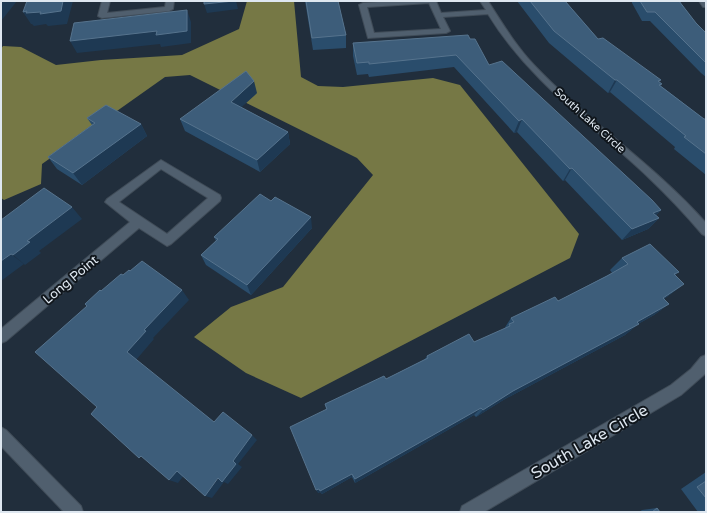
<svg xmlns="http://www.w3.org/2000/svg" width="707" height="513" viewBox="0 0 707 513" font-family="'Varela Round',sans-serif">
<rect width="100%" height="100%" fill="#212e3c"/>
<polygon fill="#767845" points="247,1 294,1 301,77 318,86 343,87 433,78 460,85 579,234 570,258 301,398 246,373 194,337 231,307 283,287 373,175 357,158 190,75 165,77 42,164 41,184 4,200 1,198 1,49 3,46 21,47 56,65 101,60 182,55 239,29"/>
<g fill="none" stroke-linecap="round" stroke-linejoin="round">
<g stroke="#404c58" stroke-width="2">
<g id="street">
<polygon points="102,1 110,1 107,13 165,7 166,1 174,1 173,9 169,11 102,18 98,16"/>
<path d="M392,1H436L441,13L486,10L480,1H488C502,23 516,46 534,65C588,122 654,164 706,223V236L702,234C685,214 667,195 648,177C592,124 529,81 488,14L443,17L450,31L446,33L368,38L359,5L363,3ZM429,3L441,29L374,33L367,7Z"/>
<polygon points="699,1 706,1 706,7 703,7"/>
<path d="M161,160L220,195L221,198L220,201L171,244L167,246L139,228L6,341L1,343V329L130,222L105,202L107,199ZM161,169L208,198L167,234L119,202Z"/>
<polygon points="706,355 706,373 681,395 484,512 460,512 462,506 671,385 691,369 701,357"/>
<polygon points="1,427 6,430 81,506 83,512 64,512 1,446"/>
</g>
</g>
<use href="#street" fill="#505f6e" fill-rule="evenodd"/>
</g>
<g fill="#2a4d6c">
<polygon points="305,1 338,1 346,35 346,48 313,50"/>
<polygon points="517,1 565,1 598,39 660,82 661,86 704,119 706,119 706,175 674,149 675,147 610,92 608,93 549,43"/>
<polygon points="632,1 679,1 696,23 706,33 706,77 701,73 650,21 642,21 632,3"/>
<polygon points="470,39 489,65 661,210 656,215 659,218 648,229 622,240 565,180 563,181 517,132 514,133 454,67 369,77 368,74 357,75 353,56 353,43"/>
<polygon points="257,93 241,107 288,132 290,144 260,172 185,131 180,119"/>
<polygon points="87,118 141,124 147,136 82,185 57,169 48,157 92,125"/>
<polygon points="271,201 312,228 251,295 206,265 201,255 216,241 214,237"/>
<polygon points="622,258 679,272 675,275 684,284 664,299 669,304 654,315 638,324 625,335 505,399 476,417 474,415 355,483 352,477 322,494 320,492 318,493 326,409 325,404 386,379 425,359 427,356 474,342 504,329 511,318 558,301 612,273 610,270"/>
<polygon points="706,472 706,512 698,512 681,489"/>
<polygon points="657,508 660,512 639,512 642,510"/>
</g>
<g fill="#1e3953">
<polygon points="1,1 17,1 1,21"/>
<polygon points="63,1 73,1 67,24 48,26 46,24 34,26 32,24 31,24 23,12"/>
<polygon points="236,1 238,9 207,13 204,4"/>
<polygon points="187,10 191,22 191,43 161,47 160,44 77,53 70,41"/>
<polygon points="615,80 617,80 610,92 608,93"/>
<polygon points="254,81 257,93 234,114 231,102"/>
<polygon points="522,119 517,132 514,133 519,121"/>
<polygon points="141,124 147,136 82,185 73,173"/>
<polygon points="288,132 290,144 260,172 257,160"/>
<polygon points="572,168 565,180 563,181 570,169"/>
<polygon points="72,207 82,219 39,251 41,253 25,265 13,255 27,241"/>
<polygon points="661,210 650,221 653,213"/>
<polygon points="311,217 312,228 251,295 247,285"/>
<polygon points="659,218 648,229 622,240 632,229"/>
<polygon points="11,254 24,264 1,281 1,261"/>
<polygon points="684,284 668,296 648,309 663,298"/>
<polygon points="182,290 189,300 153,338 154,339 136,360 127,352 144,330"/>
<polygon points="669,304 654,315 623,332 637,322"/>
<polygon points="639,324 625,335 505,399 476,417 483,410 513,391"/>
<polygon points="481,408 474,415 355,483 355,479"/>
<polygon points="252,435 257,440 238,464 242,467 228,484 224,482 212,498 205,496"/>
<polygon points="177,471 185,474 178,483 169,480"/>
<polygon points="352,474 352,477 322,494 320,492 318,493 316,490"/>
</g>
<g fill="#3d5d7a" stroke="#56738d">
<polygon points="27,1 63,1 61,11 40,14 41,12 26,13 27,11 23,12"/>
<polygon points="204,1 234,1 204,4"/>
<polygon points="306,1 338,1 346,35 312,38"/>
<polygon points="530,1 565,1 598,39 603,38 661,80 658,81 662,84 659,85 704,119 706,119 706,154 684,137 686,136 617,80 615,80 554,31"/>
<polygon points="640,1 679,1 696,23 706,33 706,63 655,12 647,12"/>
<polygon points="187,10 187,31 156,35 157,31 70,41 74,23"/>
<polygon points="468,35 470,39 475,39 489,65 502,61 652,200 661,210 653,213 659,218 632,229 572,168 570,169 522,119 519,121 456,55 369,64 369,62 357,63 353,43"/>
<polygon points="246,71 254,81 231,102 288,132 257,160 180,119"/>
<polygon points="106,105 141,124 73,173 48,157 95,123 87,118"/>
<polygon points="44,188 72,207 27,241 30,242 13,255 11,254 1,261 1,220"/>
<polygon points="260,194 271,201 275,197 311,217 247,285 201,255 218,239 214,237"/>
<polygon points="650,244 679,272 674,274 684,284 663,298 669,304 637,322 639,324 513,391 483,410 481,408 355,479 352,474 320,491 319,489 316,490 290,427 327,409 325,404 384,376 386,379 428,358 427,356 469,334 474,342 510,326 509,324 514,322 511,318 555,297 558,301 607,276 628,264 622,258"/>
<polygon points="142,261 182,290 144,330 146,331 127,352 214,422 223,412 252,435 233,461 236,464 222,482 218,478 205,496 177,471 169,480 141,456 139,458 91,414 97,407 35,352 87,306 85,304 100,290 101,291 121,274 123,275 129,270 130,271"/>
<polygon points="706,481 706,498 697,487"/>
<polygon points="657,508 660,512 652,512"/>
</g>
<g text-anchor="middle" stroke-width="4" stroke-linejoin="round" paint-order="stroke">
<g font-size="11" fill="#dee7f0" stroke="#10161c">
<text transform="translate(590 120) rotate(42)" y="4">South Lake Circle</text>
</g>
<g font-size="13" fill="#dee7f0" stroke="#10161c">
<text transform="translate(70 279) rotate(-40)" y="5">Long Point</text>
</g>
<g font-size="16" fill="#dee7f0" stroke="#10161c">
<text transform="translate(589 441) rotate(-30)" y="6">South Lake Circle</text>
</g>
</g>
<rect width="707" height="513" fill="none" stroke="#dee7f0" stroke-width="4"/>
</svg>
